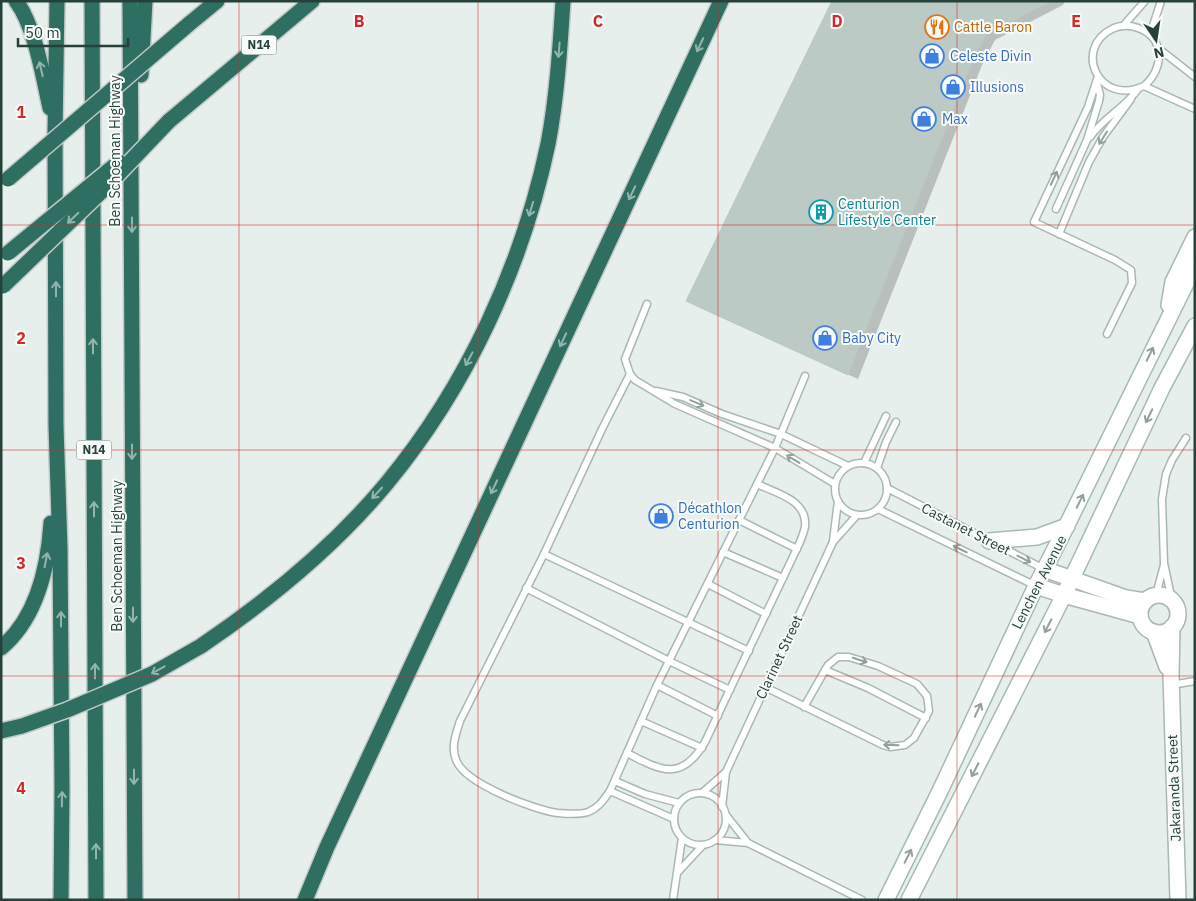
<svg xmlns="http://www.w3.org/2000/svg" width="1196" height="901" viewBox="0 0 1196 901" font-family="'IBM Plex Sans',sans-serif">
<rect width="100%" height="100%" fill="#e6efeb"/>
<polygon fill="#0003" points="833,1 1065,1 1063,5 995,40 982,65 858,379 696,306"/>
<polygon fill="#bbcac4" stroke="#b8c9c2" points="832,1 1051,1 986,35 973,60 848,375 686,301"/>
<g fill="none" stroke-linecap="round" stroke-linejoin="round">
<g stroke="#a8b8b2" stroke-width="9">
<g id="service">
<polyline points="1123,26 1145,1"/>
<polyline points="1150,35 1161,1"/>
<polyline points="1158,48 1195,77"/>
<polyline points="1098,76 1088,107 1034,222 1115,260 1131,270 1132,283 1107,334"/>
<path d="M1144,86C1164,69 1166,38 1138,28C1129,25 1120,25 1112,29C1073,48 1098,107 1144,86L1195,109"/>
<path d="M1090,137C1104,117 1125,108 1138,89"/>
<polyline points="1056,209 1087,140 1099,101 1100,95 1097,83"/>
<polyline points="1059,234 1089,162 1103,137 1131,99"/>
<polyline points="647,304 625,359 630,374 635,380 675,404 775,448 835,484"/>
<path d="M630,374L602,429L544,554L460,721C456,734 450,748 457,762C467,784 534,810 558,813C568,814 579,815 588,812C599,808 604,799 610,791L657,685L775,448L805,376"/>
<polyline points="656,391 683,397 722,414 781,434 848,466"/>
<circle cx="861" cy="489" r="26"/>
<polyline points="864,463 886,416"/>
<polyline points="877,468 886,442 896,422"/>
<polyline points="887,488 1044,569"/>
<polyline points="878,509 1036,586"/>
<polyline points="739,520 797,549"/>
<polyline points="833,541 838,501"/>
<polyline points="723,552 783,578"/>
<polyline points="544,554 749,651"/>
<polyline points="708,584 766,614"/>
<polyline points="526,588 669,661 730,690"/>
<polyline points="1156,595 1164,565"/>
<polyline points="1172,601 1164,563 1162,499 1166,474 1172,460 1186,438"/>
<polyline points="825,670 868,688 926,718"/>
<polyline points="657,685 718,716"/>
<polyline points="1171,685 1195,681"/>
<polyline points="765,687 883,745 890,747 905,745 914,738 929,711 927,696 917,684 878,666 849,657 838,657 828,665 804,707"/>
<polyline points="641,721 702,748"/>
<path d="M627,753C661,771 682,782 705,742L800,542C802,537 804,532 805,527C808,500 776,493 757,484"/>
<polyline points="615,781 645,794 679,803"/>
<polyline points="610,791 674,819"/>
<polyline points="702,793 726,772"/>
<circle cx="700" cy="819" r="26"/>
<polyline points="722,807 726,772 833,542 857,515"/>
<polyline points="726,815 748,843"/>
<polyline points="715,840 748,843 862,900"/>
<polyline points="678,872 703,845"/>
<polyline points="673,900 682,838"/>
</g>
</g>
<g stroke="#a8b8b2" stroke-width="18">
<g id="tertiary">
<polyline points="1044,569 1126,598 1145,601"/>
<polyline points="1036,586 1064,595 1140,616"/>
<circle cx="1159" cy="614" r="19"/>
<polyline points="1172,627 1171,676 1178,900"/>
<polyline points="1154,632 1167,667"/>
</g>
</g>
<g stroke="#a4bbb3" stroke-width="18">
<g id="secondary">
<polyline points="1169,305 1173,282 1195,237"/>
<polyline points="989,541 1037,537 1067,526"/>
<polyline points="886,900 940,791 1036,586 1062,535 1195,265"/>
<polyline points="909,900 1064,595 1162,388 1195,326"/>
</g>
</g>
<g stroke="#c2cac8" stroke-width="18">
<g id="motorway">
<path d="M16,1C35,26 43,77 50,108"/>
<polyline points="57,1 55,134 56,426 60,548 62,788 61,900"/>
<polyline points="92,1 96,900"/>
<polyline points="130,1 135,900"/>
<polyline points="189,24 217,1"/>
<polyline points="141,75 145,1"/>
<polyline points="169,121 312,1"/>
<path d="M201,646C269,600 334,547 387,483C467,386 522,267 548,144C557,97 560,48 563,1"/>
<path d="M1,648C37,618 48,568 51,523"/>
<polyline points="1,731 22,726"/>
<polyline points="305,900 327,847 721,1"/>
</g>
</g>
<use href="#service" stroke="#fff" stroke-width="6"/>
<use href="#tertiary" stroke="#fff" stroke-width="15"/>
<use href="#secondary" stroke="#fff" stroke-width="15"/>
<use href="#motorway" stroke="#2f6f62" stroke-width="15"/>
<g stroke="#c2cac8" stroke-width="18" stroke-linecap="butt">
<g id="motorway-bridge">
<polyline points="8,179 189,24"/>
<polyline points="8,253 119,162"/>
<polyline points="3,286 106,187 169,121"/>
<polyline points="22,726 67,710 152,674 201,646"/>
</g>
</g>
<use href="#motorway-bridge" stroke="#2f6f62" stroke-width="15"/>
</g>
<defs><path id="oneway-shaft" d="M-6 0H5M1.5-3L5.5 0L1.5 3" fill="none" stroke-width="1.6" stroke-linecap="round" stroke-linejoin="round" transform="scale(1.25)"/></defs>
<g stroke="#93b5ae">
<use href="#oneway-shaft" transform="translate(700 45) rotate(115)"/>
<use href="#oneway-shaft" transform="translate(559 50) rotate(95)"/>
<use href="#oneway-shaft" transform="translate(41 69) rotate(-103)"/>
<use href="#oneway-shaft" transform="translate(632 193) rotate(115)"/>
<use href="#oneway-shaft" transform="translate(531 209) rotate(107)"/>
<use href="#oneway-shaft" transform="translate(73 218) rotate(136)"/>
<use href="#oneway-shaft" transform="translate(132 225) rotate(90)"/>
<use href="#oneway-shaft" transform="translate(56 289) rotate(-90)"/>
<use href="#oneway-shaft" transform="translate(563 340) rotate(115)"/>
<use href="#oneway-shaft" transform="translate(93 346) rotate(-90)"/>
<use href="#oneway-shaft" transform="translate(469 359) rotate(118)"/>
<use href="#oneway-shaft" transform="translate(132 452) rotate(90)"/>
<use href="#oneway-shaft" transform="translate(494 487) rotate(115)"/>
<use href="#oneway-shaft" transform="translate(377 493) rotate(133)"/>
<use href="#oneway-shaft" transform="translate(94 509) rotate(-90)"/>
<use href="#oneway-shaft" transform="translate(46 560) rotate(-79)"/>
<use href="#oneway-shaft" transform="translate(133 615) rotate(90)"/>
<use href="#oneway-shaft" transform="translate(61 619) rotate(-90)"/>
<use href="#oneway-shaft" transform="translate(158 670) rotate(151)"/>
<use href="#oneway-shaft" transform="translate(95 671) rotate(-90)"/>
<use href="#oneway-shaft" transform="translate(134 777) rotate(90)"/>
<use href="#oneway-shaft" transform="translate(62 799) rotate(-89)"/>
<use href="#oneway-shaft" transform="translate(96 851) rotate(-90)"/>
</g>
<g stroke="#92a09c">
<use href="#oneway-shaft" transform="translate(1103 138) rotate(122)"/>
<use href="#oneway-shaft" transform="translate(1054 178) rotate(-65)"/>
<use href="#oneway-shaft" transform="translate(1150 354) rotate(-64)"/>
<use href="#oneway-shaft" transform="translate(697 403) rotate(23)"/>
<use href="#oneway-shaft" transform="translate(1149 416) rotate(116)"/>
<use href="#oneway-shaft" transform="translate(793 459) rotate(-149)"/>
<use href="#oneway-shaft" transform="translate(1080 501) rotate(-64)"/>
<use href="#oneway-shaft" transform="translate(960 549) rotate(-154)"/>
<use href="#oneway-shaft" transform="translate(1024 559) rotate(27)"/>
<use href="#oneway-shaft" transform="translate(1048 626) rotate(117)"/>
<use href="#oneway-shaft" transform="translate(860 660) rotate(18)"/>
<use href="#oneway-shaft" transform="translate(978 710) rotate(-65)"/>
<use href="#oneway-shaft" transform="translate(891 745) rotate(-178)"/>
<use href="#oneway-shaft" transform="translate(975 770) rotate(117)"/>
<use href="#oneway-shaft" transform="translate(908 856) rotate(-63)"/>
</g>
<path fill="none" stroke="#d62828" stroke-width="1" stroke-opacity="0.55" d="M239,1V900M478,1V900M718,1V900M957,1V900M1,225H1195M1,450H1195M1,676H1195"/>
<defs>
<g id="restaurant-ring" transform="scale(1.25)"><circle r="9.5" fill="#f7fbf9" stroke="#e8710a" stroke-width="1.5"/><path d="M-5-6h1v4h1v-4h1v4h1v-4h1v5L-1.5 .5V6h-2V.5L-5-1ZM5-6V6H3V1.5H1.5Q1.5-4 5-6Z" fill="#e8710a"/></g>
<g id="shop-ring" transform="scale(1.25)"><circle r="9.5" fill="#f7fbf9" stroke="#3f7fe0" stroke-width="1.5"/><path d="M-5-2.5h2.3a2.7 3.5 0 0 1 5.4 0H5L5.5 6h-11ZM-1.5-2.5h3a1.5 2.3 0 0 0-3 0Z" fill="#3f7fe0"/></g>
<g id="building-ring" transform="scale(1.25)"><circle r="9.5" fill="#f7fbf9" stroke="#0f9aa8" stroke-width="1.5"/><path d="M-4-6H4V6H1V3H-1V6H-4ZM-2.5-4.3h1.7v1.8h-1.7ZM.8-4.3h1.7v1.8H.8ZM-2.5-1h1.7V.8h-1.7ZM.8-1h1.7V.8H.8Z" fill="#0f9aa8"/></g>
</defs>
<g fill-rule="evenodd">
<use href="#restaurant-ring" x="937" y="27"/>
<use href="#shop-ring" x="932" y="56"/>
<use href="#shop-ring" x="953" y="87"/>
<use href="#shop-ring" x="924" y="119"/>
<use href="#building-ring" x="821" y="212"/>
<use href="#shop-ring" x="825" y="338"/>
<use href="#shop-ring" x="661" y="516"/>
</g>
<g text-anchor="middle" stroke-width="4" stroke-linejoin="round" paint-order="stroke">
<g fill="#f7fbf9" stroke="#637a73" stroke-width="1">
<rect x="241.5" y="35.5" width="35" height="19" rx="4"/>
<rect x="76.5" y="440.5" width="35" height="19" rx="4"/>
</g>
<g font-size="12" font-weight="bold" fill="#24423a">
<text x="259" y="49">N14</text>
<text x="94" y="454">N14</text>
</g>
<g font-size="14" fill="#c56008" stroke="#f7fbf9" text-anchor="start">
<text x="954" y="32">Cattle Baron</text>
</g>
<g font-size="14" fill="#366cbe" stroke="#f7fbf9" text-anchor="start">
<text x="950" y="61">Celeste Divin</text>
<text x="970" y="92">Illusions</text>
<text x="942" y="124">Max</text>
<text x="842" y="343">Baby City</text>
<text x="678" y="513">Décathlon<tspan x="678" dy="16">Centurion</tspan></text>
</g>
<g font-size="14" fill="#24423a" stroke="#f7fbf9">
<text transform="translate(115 151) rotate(-90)" y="5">Ben Schoeman Highway</text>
<text transform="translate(966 529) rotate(27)" y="5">Castanet Street</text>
<text transform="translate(117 556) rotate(-90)" y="5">Ben Schoeman Highway</text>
<text transform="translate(1039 582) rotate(-63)" y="5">Lenchen Avenue</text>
<text transform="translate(779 657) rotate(-65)" y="5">Clarinet Street</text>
<text transform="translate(1174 788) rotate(-92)" y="5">Jakaranda Street</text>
</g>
<g font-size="14" fill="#0d838f" stroke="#f7fbf9" text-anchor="start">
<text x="838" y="209">Centurion<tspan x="838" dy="16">Lifestyle Center</tspan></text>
</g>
</g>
<g font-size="16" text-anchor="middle" font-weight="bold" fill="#d62828" stroke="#f7fbf9" stroke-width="4" stroke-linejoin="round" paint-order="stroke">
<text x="359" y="27">B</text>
<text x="598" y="27">C</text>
<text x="837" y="27">D</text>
<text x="1076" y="27">E</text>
<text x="21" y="118">1</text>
<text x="21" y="344">2</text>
<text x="21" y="569">3</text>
<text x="21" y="794">4</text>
</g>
<rect width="1196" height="901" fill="none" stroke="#24423a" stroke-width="5"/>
<g transform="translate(1156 40) rotate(167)" stroke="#f7fbf9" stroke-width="4" paint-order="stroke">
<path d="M0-4L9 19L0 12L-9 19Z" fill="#24423a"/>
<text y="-8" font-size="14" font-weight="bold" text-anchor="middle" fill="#24423a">N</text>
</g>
<path d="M18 38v8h110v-8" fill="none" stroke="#24423a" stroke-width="2.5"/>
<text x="25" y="38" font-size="15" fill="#24423a" stroke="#f7fbf9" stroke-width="4" paint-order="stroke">50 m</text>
</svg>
